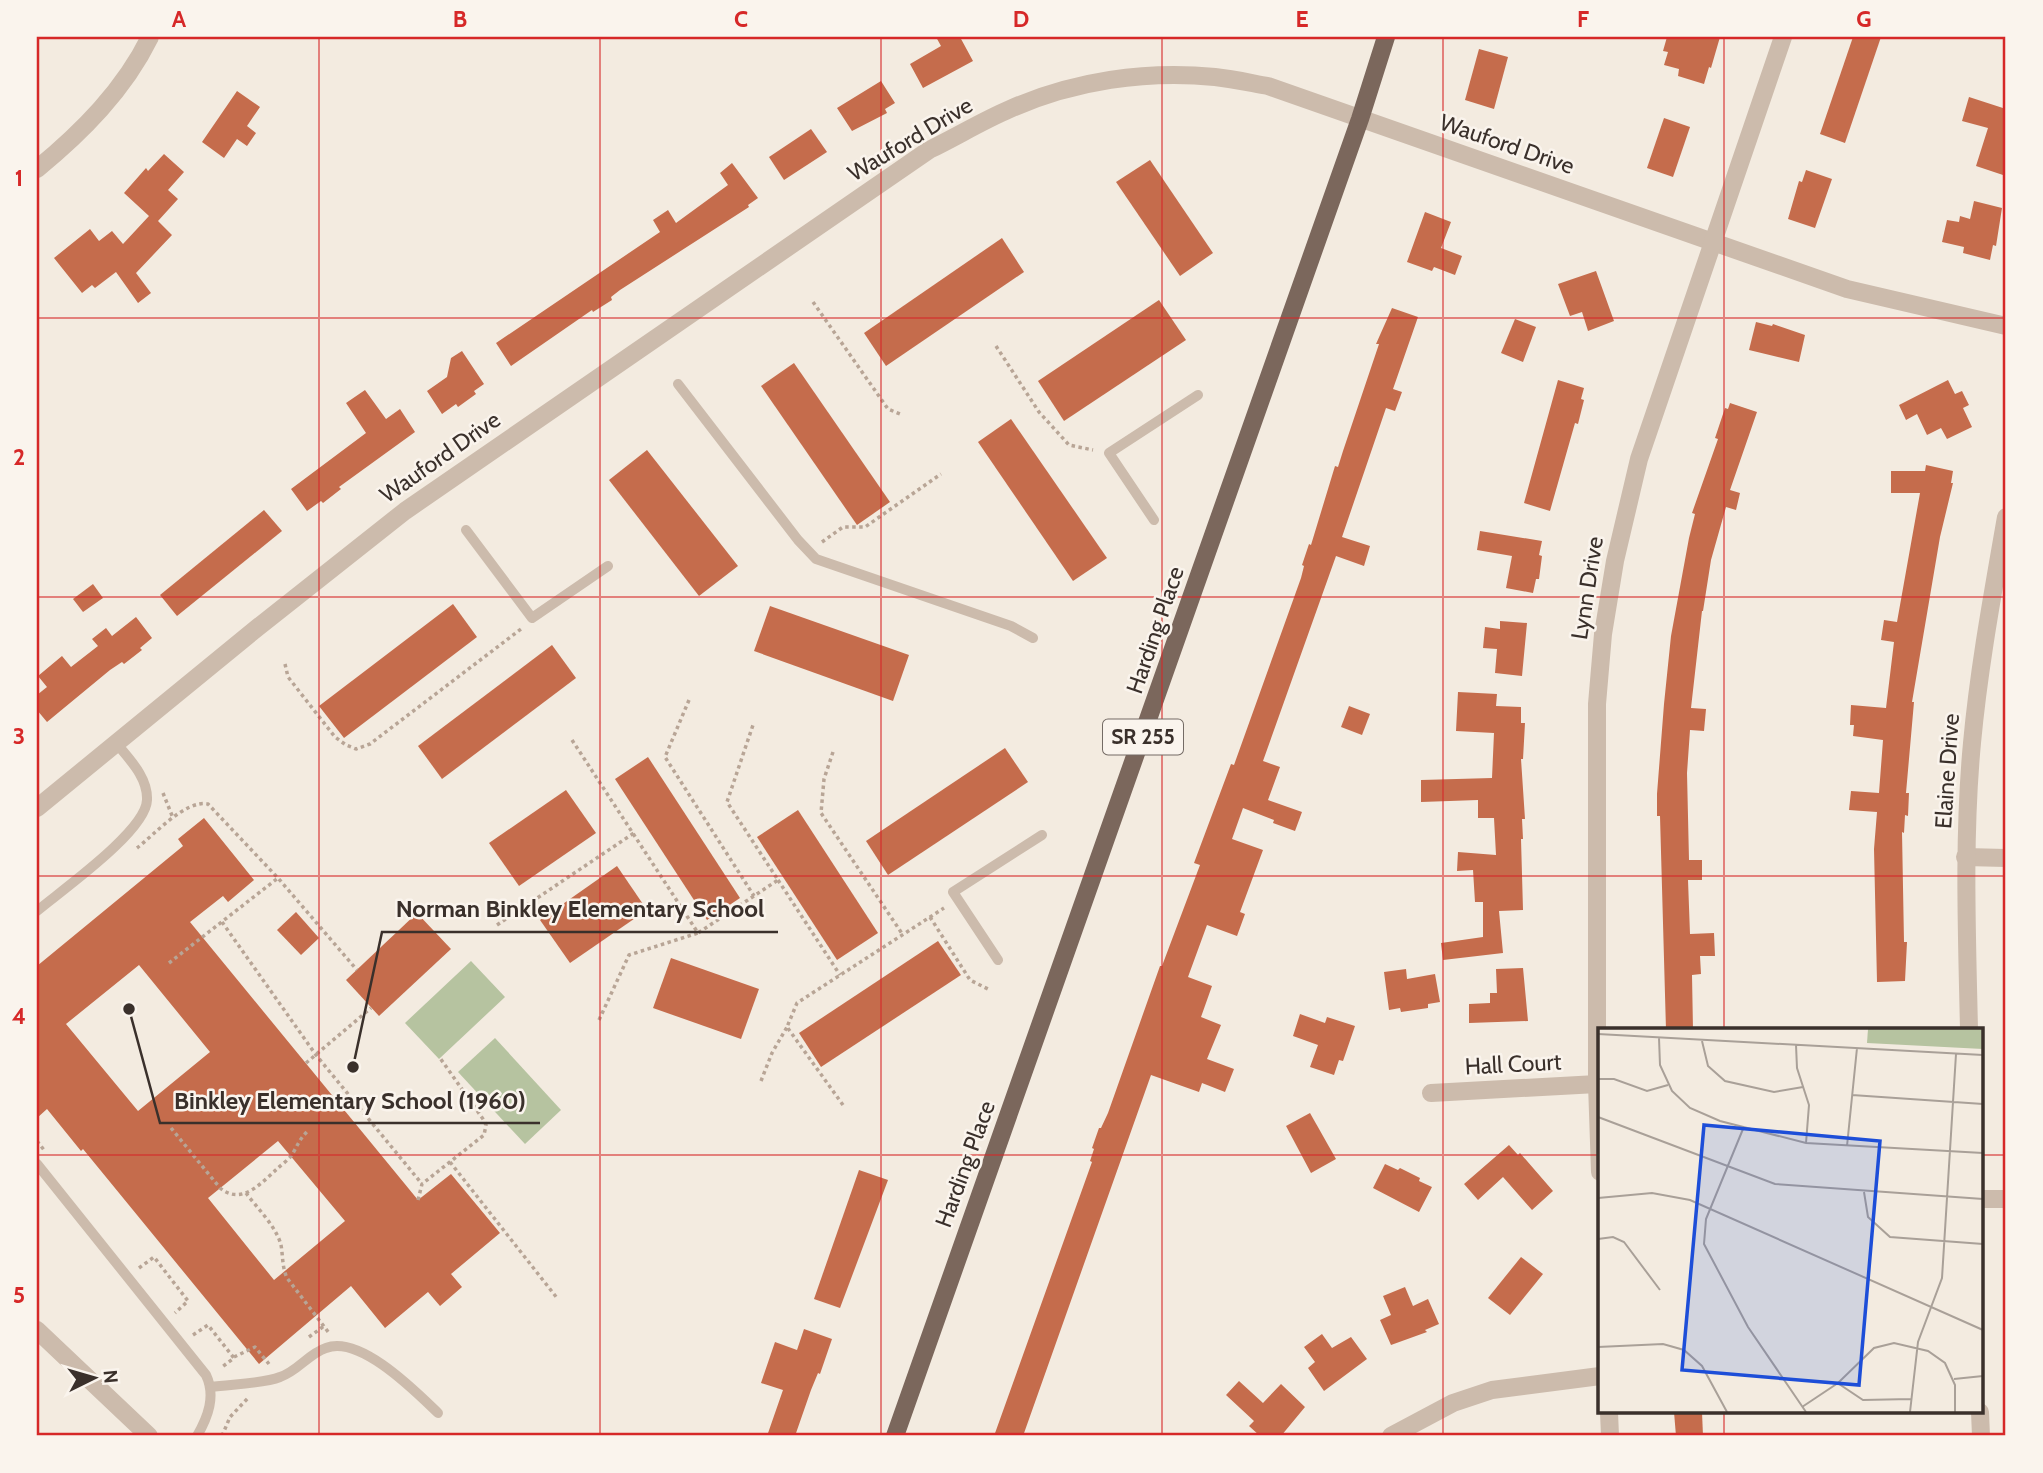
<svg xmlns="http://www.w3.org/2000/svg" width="2043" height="1473" viewBox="0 0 2043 1473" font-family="Cabin,sans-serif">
<rect width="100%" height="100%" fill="#f3ebe0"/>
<g fill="#b6c3a0">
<polygon points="471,961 505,997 439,1059 405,1023"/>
<polygon points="495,1038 561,1110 525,1144 458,1072"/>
</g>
<g fill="#c56c4c" fill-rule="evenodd">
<polygon points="936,37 960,37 973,61 923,88 910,64 941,46"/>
<polygon points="1667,37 1720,37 1711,68 1709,67 1704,84 1678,76 1679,69 1664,65 1668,52 1663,51"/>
<polygon points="1853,37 1881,37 1845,143 1820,134"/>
<polygon points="1479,49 1508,57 1494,109 1465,100"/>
<polygon points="881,81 895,103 885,109 887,113 852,131 837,108"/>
<polygon points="237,91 260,107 247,126 256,133 247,146 237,139 224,158 202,142"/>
<polygon points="1969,97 2006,109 2006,176 1976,166 1988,128 1962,121"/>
<polygon points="1664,118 1690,127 1673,177 1647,168"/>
<polygon points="811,129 827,152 784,180 769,157"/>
<polygon points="164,154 184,172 168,190 178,199 158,221 172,235 136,273 151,293 138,303 116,272 95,288 92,285 82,293 54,258 90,229 99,241 112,231 123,244 149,216 124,193 146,168 148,171"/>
<polygon points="1150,160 1213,253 1180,276 1116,182"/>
<polygon points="732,163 758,198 748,205 749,207 620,290 611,297 612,300 593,312 592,310 511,366 496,343 660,232 653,220 668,210 676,223 728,185 720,173"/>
<polygon points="1806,170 1832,179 1815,228 1788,219 1799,181 1802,182"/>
<polygon points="1974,201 2002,208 1996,246 1993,245 1990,260 1963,253 1964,247 1942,242 1947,220 1959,222 1960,216 1970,219"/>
<polygon points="1425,212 1451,222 1441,248 1462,256 1455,275 1434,267 1432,271 1407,262"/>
<polygon points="1002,238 1024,272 886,366 864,333"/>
<polygon points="1596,271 1614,321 1588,331 1582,312 1570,316 1558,284"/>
<polygon points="1159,300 1186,340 1064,421 1038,381"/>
<polygon points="1392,308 1418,317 1393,389 1402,392 1395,411 1386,408 1342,537 1370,546 1364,566 1336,556 1263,761 1280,767 1268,800 1302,812 1295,831 1273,823 1274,820 1243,808 1232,839 1263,850 1240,912 1245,914 1237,936 1207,925 1188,977 1212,986 1201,1017 1221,1025 1207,1059 1234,1069 1225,1092 1202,1083 1199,1092 1151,1075 1023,1436 994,1436 1092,1162 1090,1161 1094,1149 1092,1148 1099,1128 1101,1128 1108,1113 1160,966 1162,966 1200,865 1194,863 1231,764 1234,765 1301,578 1304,566 1302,565 1309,544 1311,545 1335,466 1338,467 1343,451 1379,344 1376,344"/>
<polygon points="1515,319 1536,327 1523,362 1501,353"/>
<polygon points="1756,322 1772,326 1773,324 1805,335 1799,362 1749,350"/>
<polygon points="462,351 484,384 474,391 476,394 458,407 456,404 442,414 427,391 447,377 451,358"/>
<polygon points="794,363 890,502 857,525 761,386"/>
<polygon points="1558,380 1584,388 1581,399 1584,400 1578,424 1575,423 1550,511 1524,503"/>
<polygon points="1948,380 1955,394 1962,391 1969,405 1963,408 1972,427 1947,439 1941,428 1927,435 1917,414 1906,420 1899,405"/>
<polygon points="365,390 386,419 400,409 415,432 339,487 341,489 323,503 321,501 307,511 291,489 366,433 346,403"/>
<polygon points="1730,403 1757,412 1730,490 1740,493 1736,510 1726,507 1711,560 1703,611 1702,611 1691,708 1706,709 1704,731 1690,730 1687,773 1689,860 1702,860 1702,880 1688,880 1690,934 1714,933 1715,956 1700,956 1701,974 1692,975 1693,1030 1666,1030 1660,816 1657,816 1657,794 1664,704 1671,636 1689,538 1695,514 1692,513 1718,439 1715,438 1725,408 1728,409"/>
<polygon points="1011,419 1107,558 1073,581 978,442"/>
<polygon points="647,450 738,566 699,596 609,480"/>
<polygon points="1926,465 1953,471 1951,483 1953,483 1940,537 1912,702 1914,702 1906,793 1909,793 1908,816 1905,815 1904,833 1902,832 1904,942 1907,942 1905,981 1877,982 1874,849 1877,812 1849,810 1851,791 1879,793 1883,740 1853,736 1854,725 1850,725 1851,705 1886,708 1894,642 1881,640 1884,620 1897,622 1920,493 1891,493 1891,471 1925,471"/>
<polygon points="264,510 282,531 177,616 160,595"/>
<polygon points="1480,531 1542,541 1539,555 1542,556 1539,579 1536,579 1533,593 1506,588 1512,556 1477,550"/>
<polygon points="93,584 103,598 83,612 73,599"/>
<polygon points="453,604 477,637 344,738 319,706"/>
<polygon points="770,606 909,655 893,701 754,651"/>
<polygon points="136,617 152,638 140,648 142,650 124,664 122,662 110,670 47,722 37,710 37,695 47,687 38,676 62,656 71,667 98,646 92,639 106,628 112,636"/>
<polygon points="1500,621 1527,623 1522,676 1495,673 1497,649 1483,648 1485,627 1500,629"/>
<polygon points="552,645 576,678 442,779 418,746"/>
<polygon points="1458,692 1497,694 1496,706 1521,707 1521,723 1525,723 1523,759 1521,759 1525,819 1522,819 1523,839 1521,839 1523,910 1499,911 1503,953 1443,960 1441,943 1483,937 1483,902 1475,902 1473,870 1457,871 1458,852 1496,855 1494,818 1478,818 1478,800 1421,802 1421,780 1492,778 1494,733 1456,731"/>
<polygon points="1349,706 1370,714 1362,735 1341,727"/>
<polygon points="1005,748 1028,782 888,875 866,841"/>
<polygon points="648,757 740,898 707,920 615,779"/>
<polygon points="566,790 596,833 519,886 489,843"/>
<polygon points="798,810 878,933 837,960 757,837"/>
<path d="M204,818L254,880L228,902L223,896L190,922L418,1200L451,1174L500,1233L451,1274L462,1287L440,1306L428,1292L385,1328L351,1286L259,1364L83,1149L81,1151L47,1109L37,1118V966L183,846L178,839ZM139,965L210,1052L138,1111L66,1024ZM278,1141L345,1221L274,1280L208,1198Z"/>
<polygon points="617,866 647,910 570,963 540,920"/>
<polygon points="296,912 319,938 301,955 277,930"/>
<polygon points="417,913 451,949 379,1016 346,980"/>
<polygon points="938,941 961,975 821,1067 799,1033"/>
<polygon points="671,958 759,989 741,1039 653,1008"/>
<polygon points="1523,968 1528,1021 1469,1023 1469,1004 1490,1003 1490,993 1497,993 1496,969"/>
<polygon points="1406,969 1407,979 1435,974 1440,1002 1428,1004 1428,1008 1401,1012 1400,1008 1389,1010 1384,972"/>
<polygon points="1300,1014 1325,1023 1327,1017 1355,1026 1343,1061 1339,1060 1334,1075 1310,1067 1318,1045 1293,1036"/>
<polygon points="1310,1113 1336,1159 1311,1173 1286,1126"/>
<polygon points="1509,1145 1518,1155 1520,1153 1553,1191 1532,1210 1503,1177 1478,1200 1464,1184"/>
<polygon points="1385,1164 1398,1170 1400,1168 1420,1178 1419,1181 1432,1187 1419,1212 1373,1188"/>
<polygon points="859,1170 888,1180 840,1308 814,1299"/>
<polygon points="1521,1257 1543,1274 1510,1315 1488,1298"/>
<polygon points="1405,1287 1413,1306 1428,1299 1439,1324 1425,1330 1427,1332 1391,1345 1380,1320 1391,1315 1383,1296"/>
<polygon points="804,1329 832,1339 820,1374 818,1373 811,1390 795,1436 767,1436 783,1390 761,1383 775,1342 797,1350"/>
<polygon points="1322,1334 1332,1348 1351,1337 1367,1359 1324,1391 1308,1368 1315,1362 1304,1347"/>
<polygon points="1239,1381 1263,1403 1281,1384 1305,1407 1281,1436 1260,1436 1249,1426 1254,1421 1226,1395"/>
<polygon points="1674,1412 1702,1412 1703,1436 1676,1436"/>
</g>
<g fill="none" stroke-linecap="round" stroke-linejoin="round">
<g stroke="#b8a596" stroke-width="3.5" stroke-dasharray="3.5 3.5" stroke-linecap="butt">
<polyline points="813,302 888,409 900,414"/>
<polyline points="996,346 1039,412 1069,445 1093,450"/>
<polyline points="822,542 843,527 865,527 941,474"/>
<polyline points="285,664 288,677 335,737 346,745 356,749 370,744 521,629"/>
<polyline points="689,700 665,757 754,896"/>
<polyline points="572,740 698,933 778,880 727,802 753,725"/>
<polyline points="833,752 824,779 821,813 903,935"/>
<polyline points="163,793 173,818"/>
<path d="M137,848C154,835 186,799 208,804L278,878L357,970"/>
<polyline points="778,880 840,975"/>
<polyline points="930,917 970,980 988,989"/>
<polyline points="222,922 316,1055 422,1184"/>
<polyline points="497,925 634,833"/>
<polyline points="169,963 278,878"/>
<polyline points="599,1020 629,955 698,933"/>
<polyline points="306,1063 371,1008"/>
<polyline points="761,1081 772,1053 787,1027"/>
<polyline points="843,1105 787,1027 797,1003 944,908"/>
<path d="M171,1128L220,1188C242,1206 261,1183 277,1169C282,1164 290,1159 293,1153C298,1144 301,1137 309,1130"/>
<polyline points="37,1141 44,1150"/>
<polyline points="450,1162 557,1298"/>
<path d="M246,1193C257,1208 276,1226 281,1245C283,1256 282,1267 287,1278L329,1333"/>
<polyline points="418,1200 422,1184 484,1135 486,1125 483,1119 440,1058"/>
<polyline points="139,1268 154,1257 188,1301 175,1313"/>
<polyline points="193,1335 208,1325 234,1358 222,1367"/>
<polyline points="309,1337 324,1326"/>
<polyline points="234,1357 255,1347 269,1364"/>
<polyline points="222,1436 230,1417 248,1398"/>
</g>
<g stroke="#ccbbac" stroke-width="10">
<polyline points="678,384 798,540 816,559 1011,626 1033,638"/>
<polyline points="1154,520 1109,453 1198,395"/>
<polyline points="466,530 532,618 608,566"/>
<path d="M37,911C62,890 146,831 147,800C148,777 129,759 116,743"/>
<polyline points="998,960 953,892 1042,835"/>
<path d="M37,1164L206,1375C216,1396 208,1417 197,1436"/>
<path d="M211,1387C231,1384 262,1384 280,1377C298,1371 308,1354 326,1348C360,1335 415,1391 438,1413"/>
</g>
<g stroke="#ccbbac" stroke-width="18">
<path d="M37,169C82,132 124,90 150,37"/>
<path d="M37,808L257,628L405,511L929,150C956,137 982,121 1010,109C1073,81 1146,70 1215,77C1233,79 1251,83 1268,86L1847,289L2006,326"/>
<polyline points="1965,857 2006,858"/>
<path d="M1969,1030C1967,935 1963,839 1972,743C1979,667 1993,592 2006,517"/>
<polyline points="1431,1093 1597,1084"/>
<polyline points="1600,1172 1597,1084 1597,704 1603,634 1615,561 1639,459 1783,37"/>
<polyline points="1982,1199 2006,1199"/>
<polyline points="37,1330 149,1436"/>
<polyline points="1609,1412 1610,1436"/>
<polyline points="1980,1412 1981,1436"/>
<polyline points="1391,1436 1453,1403 1492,1390 1600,1376"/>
</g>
<polyline stroke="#7b675c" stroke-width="18" points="895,1436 1360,119 1386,37"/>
</g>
<path fill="none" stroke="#d62828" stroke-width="2" stroke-opacity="0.55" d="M319,37V1436M600,37V1436M881,37V1436M1162,37V1436M1443,37V1436M1724,37V1030M37,318H2006M37,597H2006M37,876H2006M37,1155H1600M1982,1155H2006M1724,1412V1436"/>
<g text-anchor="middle" stroke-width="5" stroke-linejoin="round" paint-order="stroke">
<rect fill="#faf4ed" stroke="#746b65" stroke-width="2" x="1103" y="719.5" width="80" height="35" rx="5"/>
<g font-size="21" font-weight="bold" fill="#3a302b">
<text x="1143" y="744">SR 255</text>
</g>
<g font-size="23" fill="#3a302b" stroke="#faf4ed">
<text transform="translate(910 139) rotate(-31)" y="8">Wauford Drive</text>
<text transform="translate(1507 144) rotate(19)" y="8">Wauford Drive</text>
<text transform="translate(440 457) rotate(-35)" y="8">Wauford Drive</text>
<text transform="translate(1587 588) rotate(-81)" y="8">Lynn Drive</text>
<text transform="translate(1155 630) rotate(-71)" y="8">Harding Place</text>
<text transform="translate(1947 771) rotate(-86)" y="8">Elaine Drive</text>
<text transform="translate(1513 1064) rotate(-3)" y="8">Hall Court</text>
<text transform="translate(965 1164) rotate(-70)" y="8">Harding Place</text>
</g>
</g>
<g transform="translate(1598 1028)">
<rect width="385" height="385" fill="#f3ebe0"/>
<path d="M270,1H385V21L269,15Z" fill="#b6c3a0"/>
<path fill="none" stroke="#a9a098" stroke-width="2" d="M0,6L385,27M61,10L62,37L74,63L92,80L122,93L208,115L385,125M104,13L110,38L127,53L176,64L205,59M198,17L199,40L211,77L208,115M0,51H16L49,63L70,57M254,67L385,76M0,89L177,156L385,171M145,101L108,191L106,216L150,299L208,384M249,118L259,20M266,164L270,189L292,209L385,216M0,170L54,165L92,172L385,302M0,211L15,209L26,214L62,262M385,216V239M0,319L65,316L86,322L104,338L129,384M356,351L385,348M241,356L265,372L313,371M204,379L240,355L276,320L296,315L330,323L347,335L357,357V384M312,384L320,314L344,250L358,26"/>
<path fill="#1d4ed8" fill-opacity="0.15" stroke="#1d4ed8" stroke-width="3.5" d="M106,97L282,113L261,357L84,342Z"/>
<rect width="385" height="385" fill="none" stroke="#3a302b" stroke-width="3.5"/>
</g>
<path fill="none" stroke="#3a302b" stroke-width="2.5" d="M353 1067L382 932H778M129 1009L160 1123H540"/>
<g fill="#3a302b" stroke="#faf4ed" stroke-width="2.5">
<circle cx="353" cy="1067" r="7"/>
<circle cx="129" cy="1009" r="7"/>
</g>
<g font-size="24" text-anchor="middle" font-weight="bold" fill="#3a302b" stroke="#faf4ed" stroke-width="5" stroke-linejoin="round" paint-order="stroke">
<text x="580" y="917">Norman Binkley Elementary School</text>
<text x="350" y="1109">Binkley Elementary School (1960)</text>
</g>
<rect width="2043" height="1473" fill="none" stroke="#faf4ed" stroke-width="77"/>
<g transform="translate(94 1378) rotate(85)" stroke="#faf4ed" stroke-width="5" paint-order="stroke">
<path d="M0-5L12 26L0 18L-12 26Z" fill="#3a302b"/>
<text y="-10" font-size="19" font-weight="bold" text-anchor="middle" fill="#3a302b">N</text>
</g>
<rect x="38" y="38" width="1966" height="1396" fill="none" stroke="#d62828" stroke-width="2.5"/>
<g font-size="23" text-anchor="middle" font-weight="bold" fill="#d62828">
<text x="179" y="27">A</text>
<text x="460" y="27">B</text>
<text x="741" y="27">C</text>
<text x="1021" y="27">D</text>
<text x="1302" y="27">E</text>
<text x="1583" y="27">F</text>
<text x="1864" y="27">G</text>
<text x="19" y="186">1</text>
<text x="19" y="465">2</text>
<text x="19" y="744">3</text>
<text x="19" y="1024">4</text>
<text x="19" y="1303">5</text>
</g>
</svg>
